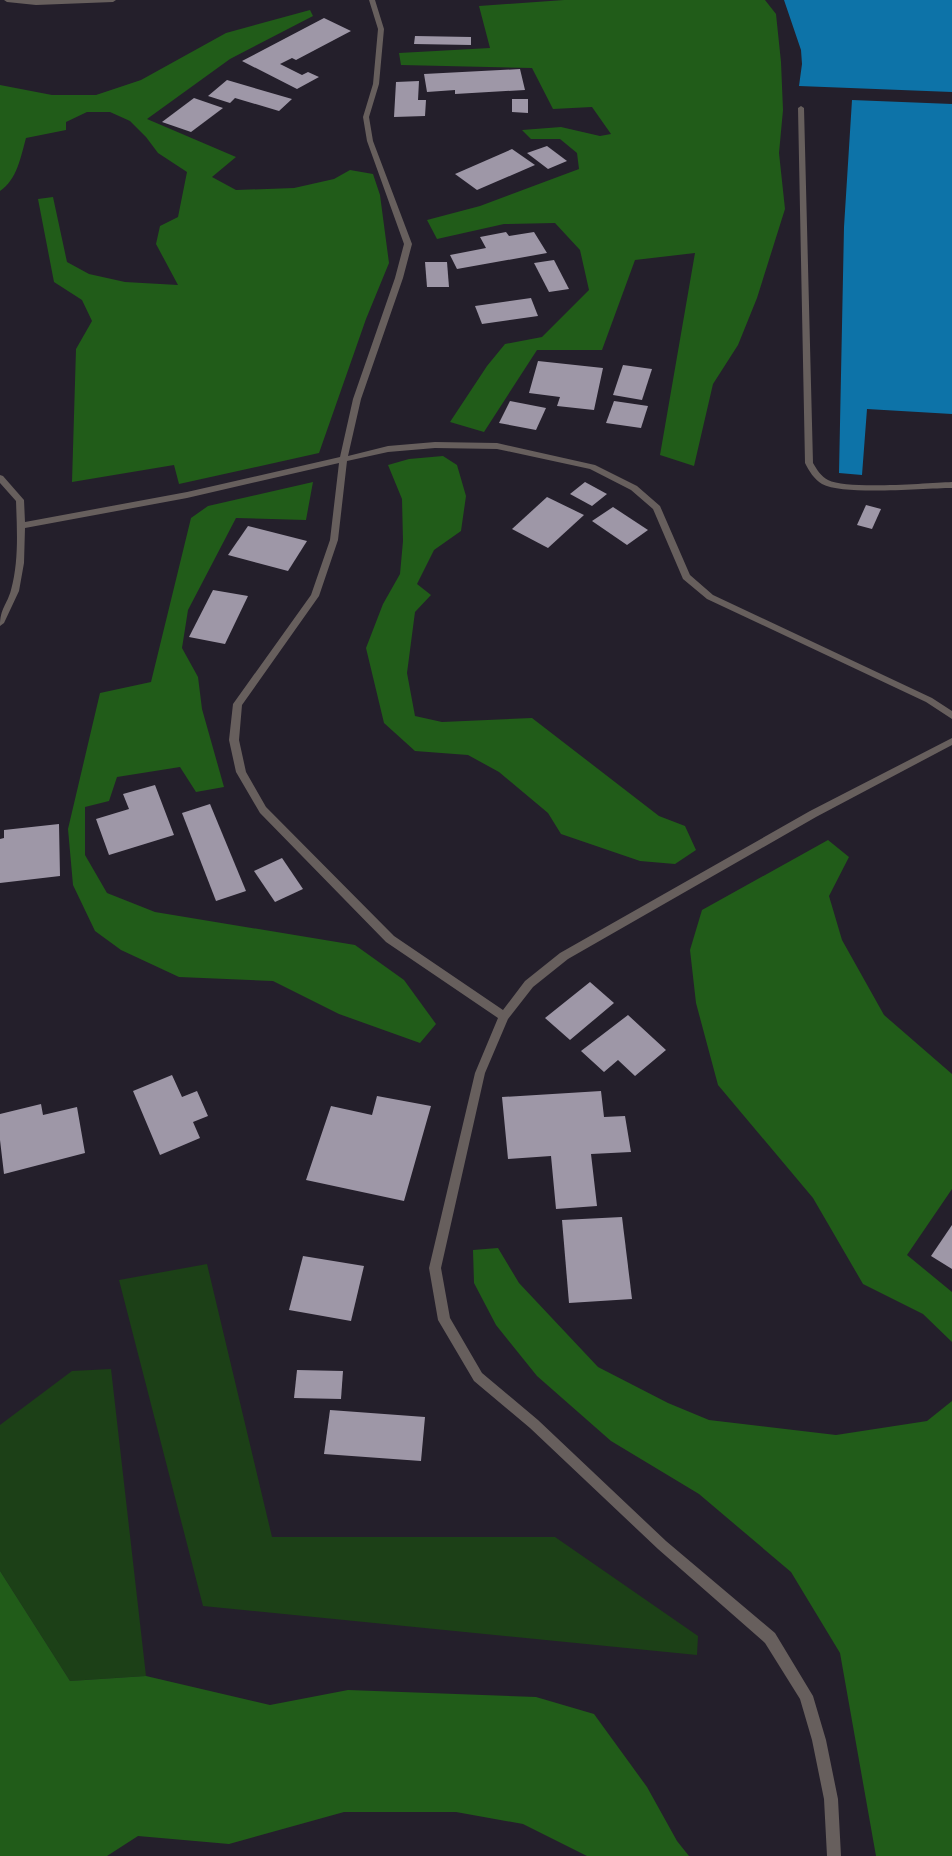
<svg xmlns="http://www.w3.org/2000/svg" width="952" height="1856" viewBox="0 0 952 1856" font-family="Helvetica,sans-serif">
<rect width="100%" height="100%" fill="#241f2b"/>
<g fill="#1c4017">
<polygon points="207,1264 272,1537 555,1537 698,1636 697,1655 203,1606 119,1280"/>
<polygon points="111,1369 146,1676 70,1681 0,1571 0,1425 72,1371"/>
</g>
<g fill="#215c19">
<polygon points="564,0 765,0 776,14 781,62 783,110 779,153 785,209 757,298 738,345 713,384 694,466 660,455 695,253 635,260 602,350 537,350 484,432 450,422 487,366 505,344 542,337 589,290 580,250 555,223 504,224 437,239 427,220 480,206 579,169 577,153 560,139 531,139 522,130 561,127 600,136 611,134 592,107 553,109 532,68 401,65 399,53 490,48 479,6"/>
<path d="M310,10L313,16L230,59L147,119L236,157L212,177L236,190L294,188L334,179L350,170L373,174L380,195L389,263L366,319L319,453L179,484L174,465L72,482L76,349L92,321L82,300L54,282L38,199L53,197L67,262L89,274L125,282L178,285L156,244L160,226L178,217L187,172L158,153L146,137L130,121L110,112H87L66,122V130L26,138C21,156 17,180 0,191V85L52,95H96L141,80L226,33Z"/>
<polygon points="443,456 457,465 466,496 461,531 434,550 417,584 431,595 415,612 407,673 415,716 442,722 532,718 659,816 685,826 696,850 675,864 640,861 561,834 548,813 499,772 468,755 415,751 384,723 366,648 383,604 400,574 403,541 402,499 388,465 409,459"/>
<polygon points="313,482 306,520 236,518 188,610 182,648 198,677 202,709 224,787 196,792 180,767 117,777 109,801 85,807 85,855 107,893 155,912 355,945 404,980 436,1024 420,1043 339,1014 273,981 179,977 121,950 95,931 73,885 68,829 100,693 151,682 191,518 208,506"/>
<polygon points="828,840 849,857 829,896 842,940 884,1015 952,1074 952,1189 907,1255 952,1292 952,1342 923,1314 863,1284 813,1198 718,1085 696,1003 690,950 702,910"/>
<polygon points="498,1248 519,1283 598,1367 668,1403 709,1420 836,1435 927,1421 952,1401 952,1856 876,1856 840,1653 791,1572 699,1494 611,1441 537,1376 496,1325 474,1283 473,1250"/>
<polygon points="0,1571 70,1681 146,1676 270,1705 348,1690 536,1697 594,1714 647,1787 677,1841 689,1856 587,1856 523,1824 456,1812 344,1812 229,1844 138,1836 107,1856 0,1856"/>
</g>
<g fill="#0d73a8">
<polygon points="784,0 952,0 952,92 799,86 802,64 801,50"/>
<polygon points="852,100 952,104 952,414 867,409 862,475 839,473 844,227"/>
</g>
<g fill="#9e97a7">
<polygon points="324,18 351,31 296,60 292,58 280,64 302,75 308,72 319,77 297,89 242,61"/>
<polygon points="415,36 471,37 471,45 414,44"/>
<polygon points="520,69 525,90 455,94 455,90 427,92 424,74"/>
<polygon points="227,80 292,99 279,111 235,98 230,103 208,96"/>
<polygon points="419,81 418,100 426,100 425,116 394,117 396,82"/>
<polygon points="194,98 223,108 191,132 162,122"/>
<polygon points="512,99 528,99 528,113 512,112"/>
<polygon points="547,146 567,161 548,169 527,153"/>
<polygon points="512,149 535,165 477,190 455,174"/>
<polygon points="506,232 509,236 534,232 547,253 457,269 450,255 486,248 480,237"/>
<polygon points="554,260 569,289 549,292 534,263"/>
<polygon points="425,262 447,262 449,287 427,287"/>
<polygon points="531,298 538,316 482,324 475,306"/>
<polygon points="538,361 603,368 594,410 557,406 560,397 529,393"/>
<polygon points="623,365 652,369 642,400 613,395"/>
<polygon points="510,401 546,408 536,430 499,423"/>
<polygon points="614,401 648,406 641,428 606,423"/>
<polygon points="585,482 607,494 592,506 570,494"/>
<polygon points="547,497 584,515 548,548 512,529"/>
<polygon points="866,505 881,509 872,529 857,525"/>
<polygon points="613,507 648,530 627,545 592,521"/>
<polygon points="248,526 307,541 288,571 228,555"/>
<polygon points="213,590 248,596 225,644 189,637"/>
<polygon points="155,785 174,835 109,855 96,819 129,809 123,794"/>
<polygon points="210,804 246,891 216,901 182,813"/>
<polygon points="59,824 60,876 0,883 0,839 4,838 4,830"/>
<polygon points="282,858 303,889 275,902 254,871"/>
<polygon points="590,982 614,1003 570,1040 545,1018"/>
<polygon points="628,1015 666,1050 635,1076 618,1060 604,1072 581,1051"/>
<polygon points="172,1075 182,1097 197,1091 208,1116 193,1122 200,1138 160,1155 133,1091"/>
<polygon points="601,1091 604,1117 625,1116 631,1152 591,1154 597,1206 556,1209 551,1156 508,1159 502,1097"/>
<polygon points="377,1096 431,1106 404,1201 306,1180 331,1106 372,1115"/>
<polygon points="41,1104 43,1115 77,1107 85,1153 4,1174 0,1140 0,1114"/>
<polygon points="622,1217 632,1299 569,1303 562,1220"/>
<polygon points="952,1225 952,1269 931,1256"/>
<polygon points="303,1256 364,1266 351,1321 289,1310"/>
<polygon points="297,1370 343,1371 341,1399 294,1398"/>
<polygon points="330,1410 425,1417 421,1461 324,1454"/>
</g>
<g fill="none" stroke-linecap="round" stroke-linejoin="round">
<path fill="#675f5d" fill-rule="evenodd" d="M801,106L804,108L813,463C817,470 821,476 828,480C848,490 926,483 952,482V488C924,488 844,496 822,484C814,479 809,471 805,463L798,108Z"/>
<g fill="#675f5d" fill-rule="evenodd">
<polygon points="4,0 116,0 113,2 36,5 7,2"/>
<path d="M369,0H375L384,29L379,84L369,117L373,141L412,244L403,278L361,399L348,456L388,446L435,442L497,443L595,465L637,486L660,506L690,575L713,595L932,698L952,711V719L926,702L707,599L683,579L653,509L631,490L590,469L497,449L435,448L388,452L347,461L338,540L319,596L242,705L239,740L246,772L266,807L394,936L503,1010L525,981L560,953L810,811L952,738V745L816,817L568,959L533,987L508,1019L485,1073L441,1268L450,1318L482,1373L538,1420L666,1541L775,1633L813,1696L826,1740L838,1799L841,1856H827L824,1799L812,1740L800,1699L765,1643L658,1549L530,1428L474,1381L438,1320L429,1268L475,1073L498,1018L386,942L260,813L236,772L229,740L233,704L311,595L330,540L339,463L187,498L25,528L24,563L19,591L4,623L0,626C0,608 7,605 11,590C19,561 17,530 16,501L0,483V475L3,476L24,500L25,522L187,492L340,457L353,399L395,278L404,244L367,141L363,117L373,84L378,29Z"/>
</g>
</g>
</svg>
